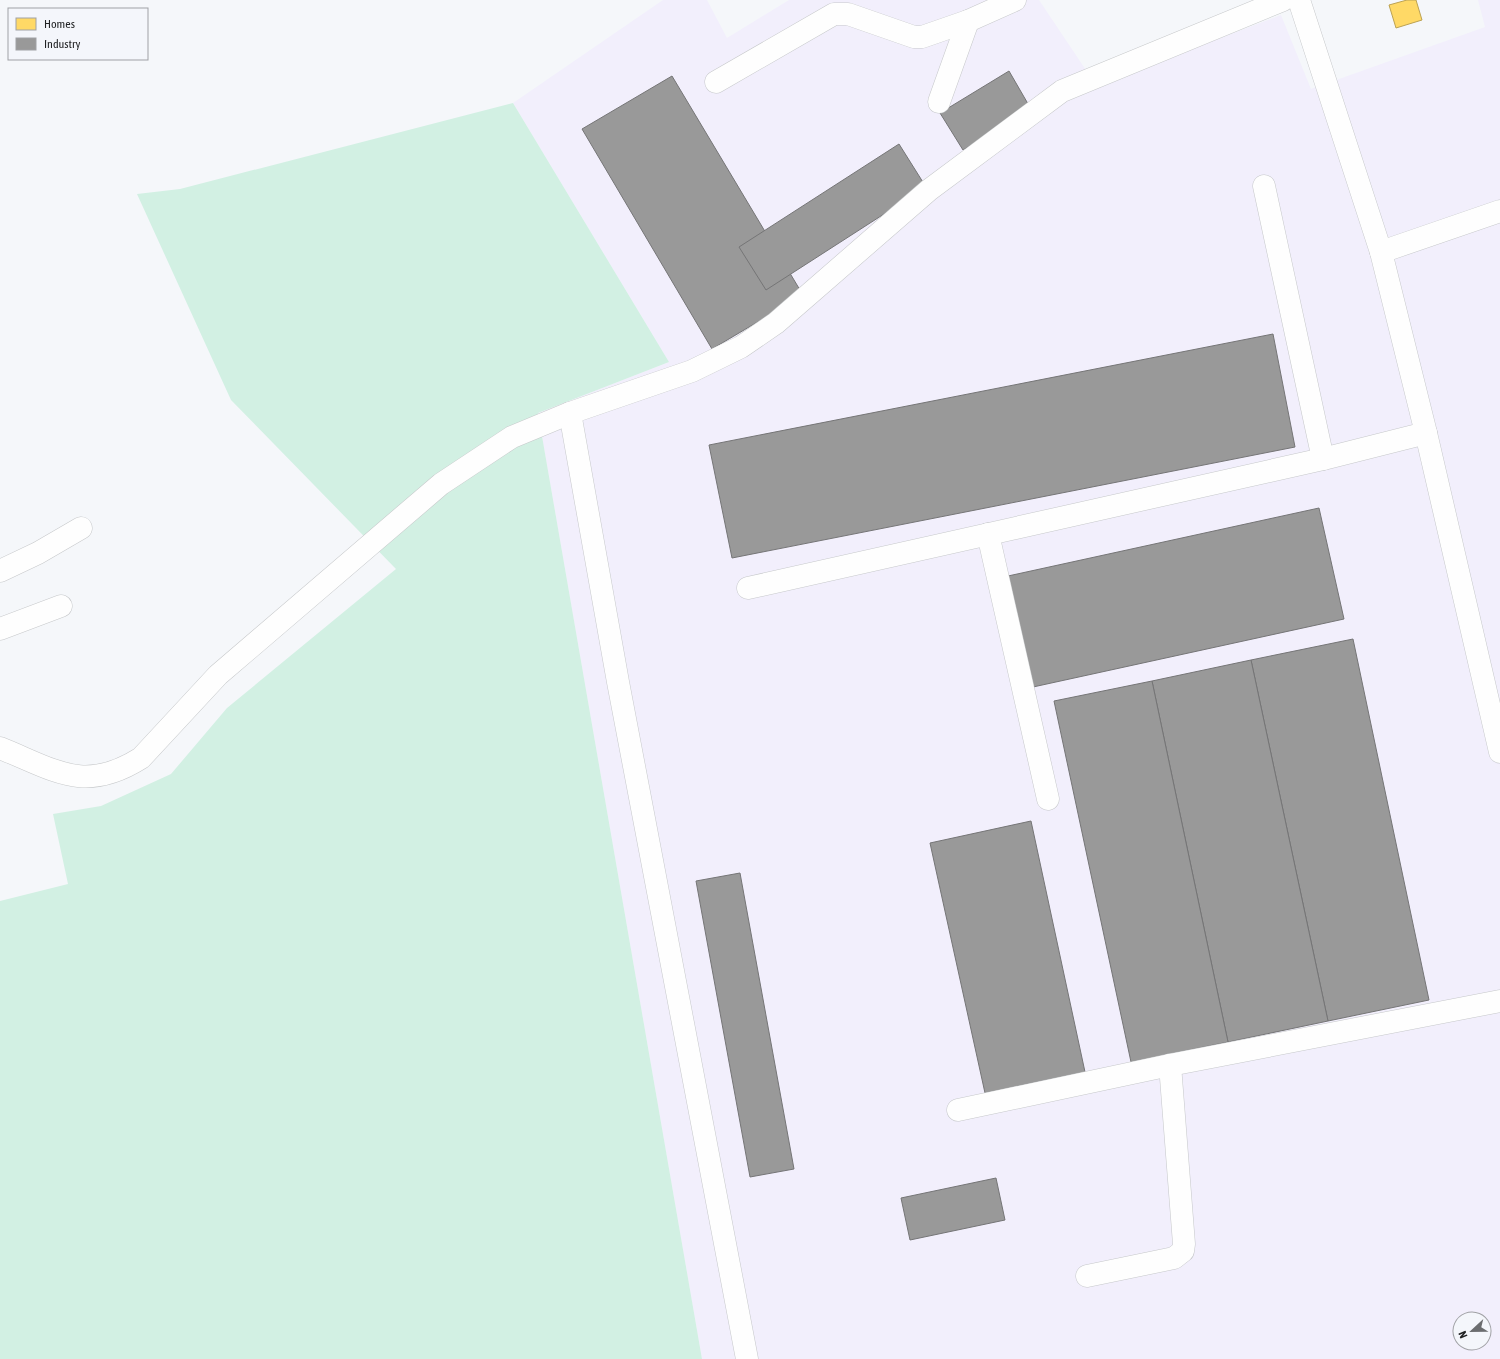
<svg xmlns="http://www.w3.org/2000/svg" width="1500" height="1359" viewBox="0 0 1500 1359" font-family="'Asap Condensed',sans-serif">
<rect width="100%" height="100%" fill="#f5f7fa"/>
<path fill="#f2effc" fill-rule="evenodd" d="M663,0H707L727,38L789,0H1039L1096,85L1281,15L1311,89L1485,27L1478,0H1500V1359H702L538,413L669,362L513,103ZM1460,1319H1484V1343H1460Z"/>
<polygon fill="#d2f0e3" points="513,103 669,362 538,413 702,1359 0,1359 0,901 68,884 53,814 101,806 171,774 227,708 396,569 231,400 137,194 180,189"/>
<polygon fill="#ffd966" stroke="#bca252" points="1407,0 1416,0 1422,20 1396,28 1389,5"/>
<g fill="#999" stroke="#757576">
<polygon points="1009,71 1031,109 963,150 940,113"/>
<polygon points="672,76 803,295 712,349 582,129"/>
<polygon points="899,144 926,187 766,290 739,247"/>
<polygon points="1273,334 1295,447 732,558 709,445"/>
<polygon points="1319,508 1344,619 1033,687 1008,576"/>
<polygon points="1353,639 1429,1000 1328,1021 1251,660"/>
<polygon points="1251,660 1328,1021 1228,1042 1152,681"/>
<polygon points="1152,681 1228,1042 1131,1062 1054,701"/>
<polygon points="1031,821 1085,1072 985,1093 930,843"/>
<polygon points="740,873 794,1169 750,1177 696,881"/>
<polygon points="996,1178 1005,1220 910,1240 901,1198"/>
</g>
<g fill="none" stroke-linecap="round" stroke-linejoin="round">
<g stroke="#c6c8ca" stroke-width="23">
<g id="minor">
<polyline points="1299,0 1381,252 1426,433 1500,752"/>
<polyline points="716,82 834,14 848,14 914,37 922,37 968,21 1015,0"/>
<polyline points="939,102 968,21"/>
<polyline points="1264,186 1323,459"/>
<polyline points="1381,252 1500,211"/>
<polyline points="570,413 618,682 747,1359"/>
<polyline points="988,534 1048,799"/>
<polyline points="0,571 38,553 81,528"/>
<polyline points="748,588 1323,459 1426,433"/>
<polyline points="0,629 61,606"/>
<path d="M0,748C55,770 84,794 141,758L218,675L441,484L512,437L570,413L692,371L741,347L776,323L929,190L1062,91L1283,0"/>
<polyline points="958,1110 1170,1065 1500,1001"/>
<polyline points="1087,1276 1174,1258 1183,1251 1184,1244 1170,1065"/>
</g>
</g>
<use href="#minor" stroke="#fefefe" stroke-width="22"/>
</g>
<rect x="8" y="8" width="140" height="52" fill="#f4f6fb" stroke="#a0a1a5"/>
<rect x="16" y="18" width="20" height="12" fill="#ffd966" stroke="#a0a1a5"/>
<text x="44" y="28" font-size="12" fill="#212224">Homes</text>
<rect x="16" y="38" width="20" height="12" fill="#999999" stroke="#a0a1a5"/>
<text x="44" y="48" font-size="12" fill="#212224">Industry</text>
<g transform="translate(1472 1331) rotate(248)"><circle r="19" fill="#f4f6fb" stroke="#a0a1a5"/>
<path d="M0-3L7 15L0 10L-7 15Z" fill="#6b6d6f"/>
<text y="-6" font-size="11" font-weight="bold" text-anchor="middle" fill="#212224">N</text>
</g>
</svg>
